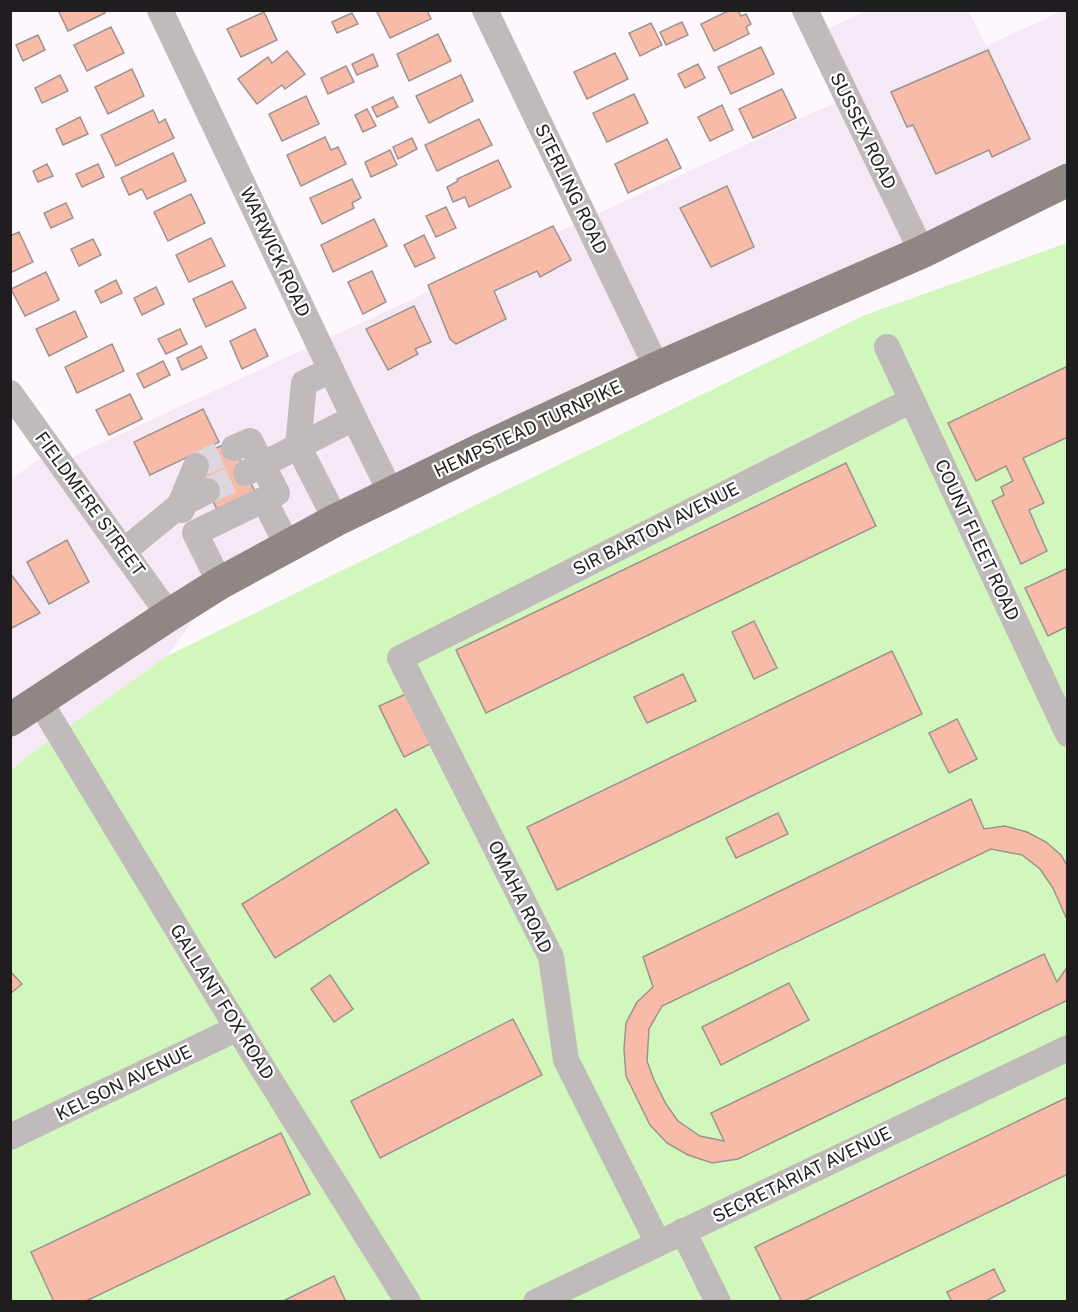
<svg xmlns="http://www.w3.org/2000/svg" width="1078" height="1312" viewBox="0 0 1078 1312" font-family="'Public Sans',sans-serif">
<rect width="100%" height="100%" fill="#fff7fe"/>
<polygon fill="#f6e9f6" points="865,11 969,11 986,46 1062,11 1067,11 1067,191 220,583 167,656 32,753 11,771 10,480 46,454 56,467 84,451 735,150 818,110 843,101 813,36"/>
<polygon fill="#d2f7bd" points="1067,243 1067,1301 11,1301 10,771 32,753 167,656 865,315"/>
<g fill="#f7bba8" stroke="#9c9390" stroke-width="1.5">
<polygon points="58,10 104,10 105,13 68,31"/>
<polygon points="380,10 427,10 431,19 390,38 377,12"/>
<polygon points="730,10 738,10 741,16 746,14 751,24 746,27 749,34 714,51 701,24"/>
<polygon points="264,12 277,40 241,57 227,29"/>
<polygon points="352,13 358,24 337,33 332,22"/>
<polygon points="682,22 688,35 666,45 660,32"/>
<polygon points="651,23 662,45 640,56 629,33"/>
<polygon points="111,27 124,53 87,71 74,45"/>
<polygon points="438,34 451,61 409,81 397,54"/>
<polygon points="38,35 45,50 23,61 16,45"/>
<polygon points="761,47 774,74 731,94 718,67"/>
<polygon points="988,50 1030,139 992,157 989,150 936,174 913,125 907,127 891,92"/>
<polygon points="287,51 305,74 285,89 282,85 257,104 238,79 268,57 272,63"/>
<polygon points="615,53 628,79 587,99 574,72"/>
<polygon points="373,54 378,66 357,75 352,64"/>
<polygon points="698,64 705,78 685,88 678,74"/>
<polygon points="346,66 354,82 328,94 321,78"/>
<polygon points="132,69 144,96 108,114 95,87"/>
<polygon points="60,75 68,91 42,103 35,88"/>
<polygon points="461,75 473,101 429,123 416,96"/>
<polygon points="782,89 796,118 753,138 739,109"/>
<polygon points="634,94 648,123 607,142 593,113"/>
<polygon points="306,96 319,124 282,141 269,114"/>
<polygon points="393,97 398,107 377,117 372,107"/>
<polygon points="722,105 733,130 710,141 698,117"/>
<polygon points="367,109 376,126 363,132 355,115"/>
<polygon points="153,110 159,123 165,119 174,138 116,166 101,135"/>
<polygon points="80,117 88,134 63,145 56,129"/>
<polygon points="479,119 492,145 437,171 425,145"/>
<polygon points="325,137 331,150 338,147 346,164 301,186 287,155"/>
<polygon points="412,138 417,149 398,159 393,147"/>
<polygon points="667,139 681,168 628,193 615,164"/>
<polygon points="390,150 397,165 371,177 365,162"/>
<polygon points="173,153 186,181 147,199 142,189 129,195 121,178"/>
<polygon points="498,160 511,187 469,207 465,197 453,202 447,187 458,181 457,179"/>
<polygon points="47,164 53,176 38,182 33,171"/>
<polygon points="98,164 104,177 82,187 76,174"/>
<polygon points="352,179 361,198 352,203 354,208 322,224 310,198"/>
<polygon points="727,186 754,247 711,267 680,208"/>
<polygon points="191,194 205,223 168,241 154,212"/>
<polygon points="66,203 73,218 51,228 44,213"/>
<polygon points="446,207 456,228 436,237 426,216"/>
<polygon points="374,219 387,246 333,272 321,245"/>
<polygon points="553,226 571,260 540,277 537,271 494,291 506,319 456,344 450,339 428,285"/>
<polygon points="19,232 33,262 10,273 10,236"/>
<polygon points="424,235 435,258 415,267 404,245"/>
<polygon points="211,238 225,266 189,282 176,255"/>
<polygon points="93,239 101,255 79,266 71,249"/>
<polygon points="372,271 386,302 363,314 348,282"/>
<polygon points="46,272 59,300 25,316 11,289"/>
<polygon points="116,280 122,293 101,303 95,291"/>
<polygon points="232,281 246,308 206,327 193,299"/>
<polygon points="156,287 164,304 142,315 134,298"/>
<polygon points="414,306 431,342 415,349 418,354 388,370 366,329"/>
<polygon points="75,311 87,337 49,356 36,329"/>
<polygon points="180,329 187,344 166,354 158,339"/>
<polygon points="255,329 268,356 242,369 230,341"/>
<polygon points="112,344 124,371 77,393 65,367"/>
<polygon points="201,346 207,358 182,370 177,358"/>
<polygon points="163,361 170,375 144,388 137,374"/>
<polygon points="1068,366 1068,437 1023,458 1044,503 1029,510 1047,551 1021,564 992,501 1004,495 1001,487 1013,481 1006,466 976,481 948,423"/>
<polygon points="130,394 142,419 109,435 96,410"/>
<polygon points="203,409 219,442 150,475 134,442"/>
<polygon points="231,441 259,500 221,518 193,459"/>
<polygon points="846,463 876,526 486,713 456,650"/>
<polygon points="67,540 89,582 49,604 27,562"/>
<polygon points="1068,568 1068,626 1048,636 1025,588"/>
<polygon points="10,573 40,613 10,629"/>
<polygon points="754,621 777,668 754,679 732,632"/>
<polygon points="892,651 922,714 557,890 527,827"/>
<polygon points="683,674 696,701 647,723 634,697"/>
<polygon points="406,694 430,744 404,757 379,706"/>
<polygon points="957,719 977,759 949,773 929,733"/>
<polygon points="971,799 984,829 1005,826 1027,832 1046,842 1061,855 1068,867 1068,922 1053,888 1040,869 1022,855 991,849 662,1006 649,1029 647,1061 654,1080 666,1104 678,1121 700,1136 724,1141 711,1113 1044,954 1057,982 1068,966 1068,1000 738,1159 712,1163 688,1155 667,1143 650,1125 626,1076 624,1049 626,1023 637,1002 653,987 643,957"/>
<polygon points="396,809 429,863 275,958 242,904"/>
<polygon points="778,813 788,834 736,858 726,838"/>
<polygon points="10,971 22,984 10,994"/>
<polygon points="330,975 353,1009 334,1022 311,989"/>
<polygon points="789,983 809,1020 721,1065 702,1027"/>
<polygon points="513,1019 542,1075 380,1158 351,1101"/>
<polygon points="1068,1097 1068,1174 802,1302 782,1302 755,1247"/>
<polygon points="281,1133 310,1194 84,1302 54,1302 31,1252"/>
<polygon points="994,1269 1005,1291 984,1302 952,1302 947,1292"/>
<polygon points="334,1276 346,1302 281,1302"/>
</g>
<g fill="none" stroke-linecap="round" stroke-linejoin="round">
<g stroke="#ddd6dd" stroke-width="26" stroke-dasharray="26 13" stroke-linecap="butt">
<polyline points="196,466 234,448"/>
<polyline points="207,491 246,473"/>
</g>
<g stroke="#c0bbba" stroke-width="26">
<polyline points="160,10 354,418 391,493"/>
<polyline points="485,10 657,368"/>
<polyline points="805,10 922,252"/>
<polyline points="887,347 1068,734"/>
<polyline points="331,370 304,383 298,446 336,520"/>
<polyline points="10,393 169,615"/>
<polyline points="246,473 354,418"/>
<polyline points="264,500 288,546"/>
<polyline points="182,510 180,505 196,466"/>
<polyline points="124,551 180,505 207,491"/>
<polyline points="220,583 195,533 277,493 250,441 234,448"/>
<polyline points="39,700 219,998 408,1302"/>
<polyline points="10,1137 238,1028"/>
<polyline points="683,1231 718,1302"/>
<polyline points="658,1243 566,1060 551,957 400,658 912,400"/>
<polyline points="536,1302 1068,1048"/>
</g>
<polyline stroke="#8f8784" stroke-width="33" points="10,720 169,615 220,583 336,520 480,450 657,368 922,252 1068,180"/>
</g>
<g text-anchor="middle" stroke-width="4.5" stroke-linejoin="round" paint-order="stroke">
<g font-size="18" fill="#1f1d1f" stroke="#fff">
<text transform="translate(863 131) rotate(64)" y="6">SUSSEX ROAD</text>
<text transform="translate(571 189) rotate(64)" y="6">STERLING ROAD</text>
<text transform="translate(275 252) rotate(65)" y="6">WARWICK ROAD</text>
<text transform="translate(528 429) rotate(-25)" y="6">HEMPSTEAD TURNPIKE</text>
<text transform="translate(90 504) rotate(54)" y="6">FIELDMERE STREET</text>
<text transform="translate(656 529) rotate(-27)" y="6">SIR BARTON AVENUE</text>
<text transform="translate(977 540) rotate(65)" y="6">COUNT FLEET ROAD</text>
<text transform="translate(520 897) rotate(64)" y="6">OMAHA ROAD</text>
<text transform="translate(222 1002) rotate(58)" y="6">GALLANT FOX ROAD</text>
<text transform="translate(124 1083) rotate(-26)" y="6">KELSON AVENUE</text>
<text transform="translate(802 1175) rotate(-26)" y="6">SECRETARIAT AVENUE</text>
</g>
</g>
<rect width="1078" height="1312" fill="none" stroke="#1f1d1f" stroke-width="24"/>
</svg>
